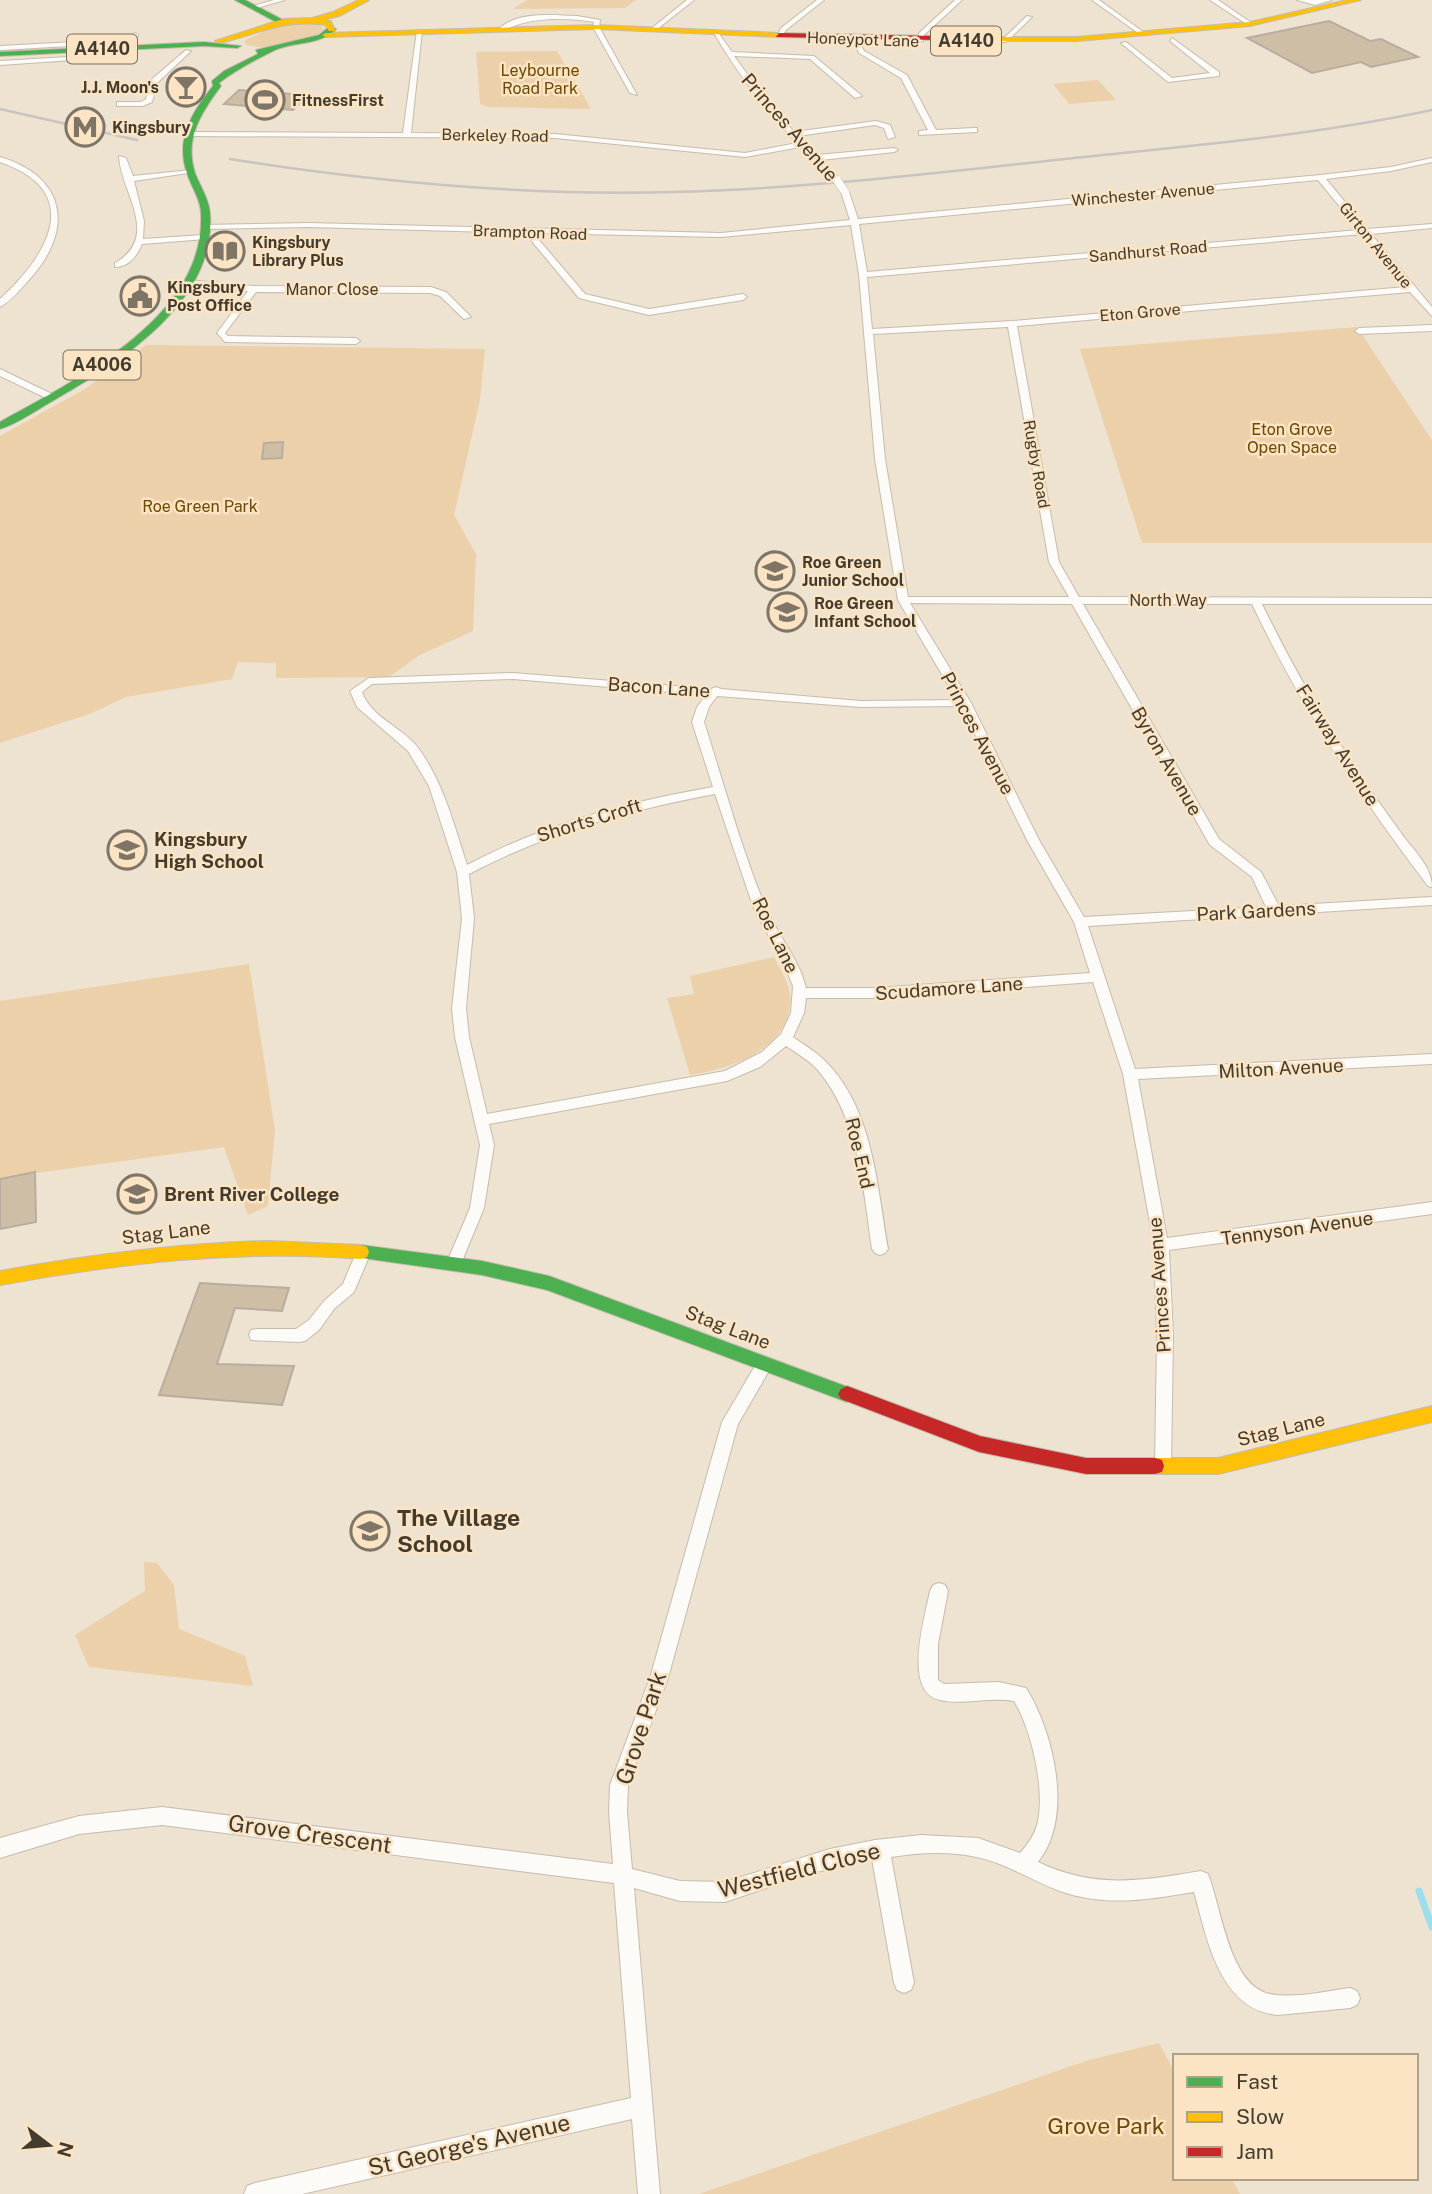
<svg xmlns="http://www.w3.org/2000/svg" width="1432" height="2194" viewBox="0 0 1432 2194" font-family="'Public Sans',sans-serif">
<rect width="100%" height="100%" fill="#eee2d1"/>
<g fill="#ebd0aa">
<polygon points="527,0 636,0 625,8 513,9"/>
<path d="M313,22L325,29C308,44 268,51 247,45L244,41L281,23Z"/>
<polygon points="557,51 591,109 489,107 480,104 476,52"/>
<polygon points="1098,80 1116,100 1069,104 1053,84"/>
<polygon points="1357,327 1432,440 1432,543 1142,543 1080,349"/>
<polygon points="146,345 485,349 480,400 454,515 476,554 473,631 420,655 389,677 276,678 276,663 238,662 232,679 126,697 92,713 0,743 0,436 85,389"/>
<path d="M774,957C781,971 792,987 790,1003C787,1051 728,1069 690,1075L667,998L694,994L690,976Z"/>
<polygon points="249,964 275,1130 268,1206 248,1215 224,1147 0,1178 0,1001"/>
<polygon points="144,1562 157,1563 174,1585 179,1629 245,1656 253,1686 89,1667 75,1635 145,1591"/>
<polygon points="1159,2043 1175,2073 1175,2178 1231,2178 1240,2194 699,2194 1089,2060"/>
</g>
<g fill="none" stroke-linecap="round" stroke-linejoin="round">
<polyline stroke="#9cdeec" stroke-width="7" points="1419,1891 1432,1927"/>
</g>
<g fill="#cebea5" stroke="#b7ada0" stroke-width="2">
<polygon points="1329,21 1370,41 1381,39 1418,57 1371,67 1361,62 1312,73 1247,38"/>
<polygon points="239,90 306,95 293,110 224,104"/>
<polygon points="283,442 282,458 262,459 264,443"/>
<polygon points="35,1172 36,1222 0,1229 0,1179"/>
<polygon points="200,1283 289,1288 282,1311 235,1308 217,1364 294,1366 282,1405 159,1395"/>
</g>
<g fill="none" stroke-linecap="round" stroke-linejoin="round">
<g stroke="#c5bcae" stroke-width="2">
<g id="street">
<polygon points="274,0 285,0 253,9 250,7"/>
<polygon points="687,0 694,0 656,30 652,30 652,28"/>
<polygon points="817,0 824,0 786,30 781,37 777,37 781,28"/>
<polygon points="955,0 962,0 924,35 923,41 919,41 919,33"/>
<polygon points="1092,0 1099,0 1146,34 1141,35"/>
<polygon points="1210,0 1218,0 1253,24 1248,25"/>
<polygon points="1297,0 1332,0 1315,5"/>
<path d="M577,16L600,20L599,27L637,95L630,93L593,27L594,22C564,17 529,17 502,31L499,29C517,11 553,15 577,16Z"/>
<polygon points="1027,16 1032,17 1006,42 1002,42 1002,40"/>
<path d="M417,30L422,31L411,133L555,134L745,153L797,143C765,108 736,72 714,33L717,31L732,52L814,56L862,96L855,98L810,59L734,56L759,90L794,132L876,121L890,125L895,137L888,139L884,128L875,125L798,136L817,155L894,148L898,150L894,152L821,160L841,180L837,182L800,147L745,157L555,138L186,136L182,134L186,132L403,133Z"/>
<polygon points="135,33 138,35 131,58 125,59 132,35"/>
<polygon points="853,38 857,38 864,51 907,75 936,130 974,128 977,128 977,132 919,135 919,131 928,130 901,78 859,53"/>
<polygon points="1172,38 1219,72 1219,76 1168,82 1121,43 1126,42 1172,78 1210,73 1170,41"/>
<polygon points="74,42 77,44 73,60 0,65 0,61 68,57 70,46 0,50 0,46"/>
<polygon points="186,50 191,51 157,83 152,102 143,106 117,106 117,102 141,102 146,99 151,80"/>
<path d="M119,156L126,158L133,176L191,170L195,172L134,181L144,221L143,239L203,235H206V239L142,244C137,256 129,267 115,267V263C162,236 120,191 119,156Z"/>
<path d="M0,157C68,177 74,232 28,281C20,290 11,301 0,307V299C48,255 86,192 0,162Z"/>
<path d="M1432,158V162L1391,171L1326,179L1367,229L1432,224V228L1371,234L1432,307V316L1410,292L1017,326L1059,562L1079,597L1432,598V604H1262C1301,685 1348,761 1401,833C1413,850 1432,866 1432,887L1428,886C1360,797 1300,705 1252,604H1083L1219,839L1261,872L1279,906L1432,897V905L1088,926L1135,1069L1432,1054V1064L1138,1079L1167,1238L1432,1202V1214L1169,1250L1173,1336L1171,1467L1169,1472L1163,1474L1157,1472L1155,1467L1157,1336L1154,1245L1123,1074L1093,982L875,998H806L804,1013L793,1037C804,1045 815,1051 824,1060C873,1107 877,1186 888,1249L885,1253L880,1255L875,1253L872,1249C863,1188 859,1118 817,1069C808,1060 797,1053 786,1046L760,1067L727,1081L489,1124L494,1145L484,1208L460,1266L455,1268L450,1266L447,1262L470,1208L480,1145L455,1037L452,1008L462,918L457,872L429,786L408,751L357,707L350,691L369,678L513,673L711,689L716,687L721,689L861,701L957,700L898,600L875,459L859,275L851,225L721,237L533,233L585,294L649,309L743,294L747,297L743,300L649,315L579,298L525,233L309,227L205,229L201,227L202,225L309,223L721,233L850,220L841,192L845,190L849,192L858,219L1320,175L1391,167ZM1318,180L1359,230L867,272L859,224ZM1363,234L1406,287L1012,321L872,329L867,277ZM1008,327L1049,562L1069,597H908L885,459L873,334ZM910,603L1072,604L1210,845L1252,877L1266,907L1084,917L1039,840L971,703ZM513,679L706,695L697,707L692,722L713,787C627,802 544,824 467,865C454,825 444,784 419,749C403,727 371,718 362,692L372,684ZM717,696L861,707L961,706L1027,840L1074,922L1090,973L875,988H806C799,958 777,935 765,906C740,845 724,784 704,722L709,707ZM715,794L754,909L784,964L793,986L791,1013L781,1034L762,1052L725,1071L487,1114L469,1037L466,1008L474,918L469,874C547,833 629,810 715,794Z"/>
<polygon points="187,280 254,286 431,287 446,292 471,317 464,319 440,296 430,293 256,292 225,333 228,336 356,338 360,341 356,344 225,342 217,333 248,291 184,285 183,283"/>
<polygon points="1432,325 1432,331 1359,334 1355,331 1359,328"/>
<polygon points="0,369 54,395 56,397 48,399 0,376"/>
<polygon points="363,1246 368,1248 371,1252 354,1292 334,1309 319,1330 305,1341 299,1342 251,1340 249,1335 251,1330 257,1329 296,1329 309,1320 324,1301 343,1284 358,1248"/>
<path d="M765,1357L771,1359L773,1364L738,1424L668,1678L628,1785L627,1812L632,1869L680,1881L725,1882L830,1849L875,1840L921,1835L978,1838L1020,1853C1027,1845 1034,1836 1037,1825C1046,1793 1032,1730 1014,1701L1006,1700C985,1698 960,1705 940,1700C902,1692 925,1617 930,1591L933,1585L939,1583L945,1585L948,1591L938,1644V1680L944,1684L999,1682L1026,1688C1054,1733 1074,1817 1038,1862C1094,1889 1142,1881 1201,1871L1208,1874C1221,1906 1229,1986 1270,1994C1295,1999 1325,1991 1350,1988L1357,1991L1360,1998L1357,2005L1350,2008L1278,2015C1219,2010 1207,1938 1194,1892C1157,1898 1119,1905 1082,1897C1054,1892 1029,1876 1002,1865C967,1850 928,1851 891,1857L914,1983L911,1990L904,1993L897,1990L894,1983L872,1859L808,1874L725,1902L680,1901L634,1888L660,2194H638L632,2119L302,2194H244L247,2186L255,2183L631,2098L614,1883L162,1825L79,1834L0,1858V1838L79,1816L162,1807L613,1864L609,1812L610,1785L650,1678L722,1422L759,1359Z"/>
</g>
</g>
<g stroke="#c5bcae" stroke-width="2">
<g id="fast">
<polygon points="235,0 245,0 285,21 278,23"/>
<path d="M329,27L336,29C319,46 296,41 275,50C257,59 235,70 219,83L221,86C201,113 184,139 195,173C200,186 209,199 210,213C217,301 122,361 56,399C38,409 19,423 0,429V422C77,379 206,317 201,214C201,199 191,187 187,173C175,140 192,112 213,86L212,81L224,71L258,54L256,50L319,35Z"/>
<polygon points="204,42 241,46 237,48 204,46 0,56 0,52"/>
<polygon points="361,1245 482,1261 549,1276 853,1389 856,1394 853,1399 847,1402 547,1290 482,1275 355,1257 353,1252 355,1247"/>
</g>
</g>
<g stroke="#c5bcae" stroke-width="2">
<g id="slow">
<path d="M359,0H369L339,16L323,20L331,21L335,31H329L325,25C286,18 256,35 219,43L215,41L283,19L312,18L333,12Z"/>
<polygon points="1347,0 1361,0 1250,26 1077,41 989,41 985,39 989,37 1077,37 1250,22"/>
<polygon points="596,25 779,33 783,35 779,37 596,29 326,37 322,35 326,33"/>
<path d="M268,1241L361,1245L367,1247L369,1252L367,1257L361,1259C237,1249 122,1263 0,1285V1271C89,1255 178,1243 268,1241Z"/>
<polygon points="1432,1406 1432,1422 1218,1474 1155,1474 1148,1472 1146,1466 1148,1460 1155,1458 1218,1458"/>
</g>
</g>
<g stroke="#c5bcae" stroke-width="2">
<g id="jam">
<polygon points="779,33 989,37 993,39 989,41 776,37"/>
<polygon points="847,1386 980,1436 1086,1458 1155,1458 1162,1460 1164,1466 1162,1472 1155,1474 1086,1474 979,1452 841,1399 838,1394 841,1389"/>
</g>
</g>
<use href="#street" fill="#fcfbf8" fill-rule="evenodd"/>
<use href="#fast" fill="#4caf50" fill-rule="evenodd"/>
<use href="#slow" fill="#ffc107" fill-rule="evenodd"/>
<use href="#jam" fill="#c62828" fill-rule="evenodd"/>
<g stroke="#c8c4c0" stroke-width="2.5">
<polyline points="0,109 137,140"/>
<path d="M230,159C376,182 524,196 672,192C803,189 934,173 1065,159C1188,146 1311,136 1432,110"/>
</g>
<g stroke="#c5bcae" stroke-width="9" stroke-linecap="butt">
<polyline id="street-bridge" points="837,180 845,192"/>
</g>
<use href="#street-bridge" stroke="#fcfbf8" stroke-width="8"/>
</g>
<defs>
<g id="bar-ring" transform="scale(2.0125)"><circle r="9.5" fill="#fbe4c4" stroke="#7f7567" stroke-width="1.5"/><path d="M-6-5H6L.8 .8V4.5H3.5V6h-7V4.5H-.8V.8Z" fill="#7f7567"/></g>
<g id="stadium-ring" transform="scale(2.0125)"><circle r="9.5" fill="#fbe4c4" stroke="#7f7567" stroke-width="1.5"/><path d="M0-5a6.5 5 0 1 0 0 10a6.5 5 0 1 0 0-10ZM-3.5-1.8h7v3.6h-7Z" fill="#7f7567"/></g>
<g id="metro-ring" transform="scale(2.0125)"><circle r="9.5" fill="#fbe4c4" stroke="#7f7567" stroke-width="1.5"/><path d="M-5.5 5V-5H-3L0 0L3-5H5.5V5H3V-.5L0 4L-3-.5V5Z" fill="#7f7567"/></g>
<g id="library-ring" transform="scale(2.0125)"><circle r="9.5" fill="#fbe4c4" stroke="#7f7567" stroke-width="1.5"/><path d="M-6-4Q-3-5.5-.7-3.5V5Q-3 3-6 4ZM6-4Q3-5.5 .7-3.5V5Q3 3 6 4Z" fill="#7f7567"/></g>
<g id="civic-ring" transform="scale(2.0125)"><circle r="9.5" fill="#fbe4c4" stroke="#7f7567" stroke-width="1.5"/><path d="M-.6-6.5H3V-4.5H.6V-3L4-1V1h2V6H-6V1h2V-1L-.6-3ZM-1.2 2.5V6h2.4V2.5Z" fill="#7f7567"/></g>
<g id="school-ring" transform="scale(2.0125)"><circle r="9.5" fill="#fbe4c4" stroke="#7f7567" stroke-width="1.5"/><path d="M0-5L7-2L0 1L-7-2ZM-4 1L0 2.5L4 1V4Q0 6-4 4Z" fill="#7f7567"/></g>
</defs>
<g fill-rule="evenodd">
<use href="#bar-ring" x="186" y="87"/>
<use href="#stadium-ring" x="265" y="100"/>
<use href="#metro-ring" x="85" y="127"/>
<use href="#library-ring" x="225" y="251"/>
<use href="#civic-ring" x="140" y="296"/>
<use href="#school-ring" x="775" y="571"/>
<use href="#school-ring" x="787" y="612"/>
<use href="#school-ring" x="127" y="850"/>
<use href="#school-ring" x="137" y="1194"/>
<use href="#school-ring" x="370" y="1531"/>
</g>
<g text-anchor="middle" stroke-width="5" stroke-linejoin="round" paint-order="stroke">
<g font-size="16" fill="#433b2e" stroke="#fbe4c4">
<text transform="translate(863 39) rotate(2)" y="6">Honeypot Lane</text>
<text transform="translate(495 135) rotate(1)" y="6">Berkeley Road</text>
<text transform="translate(1143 194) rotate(-5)" y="6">Winchester Avenue</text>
<text transform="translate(530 232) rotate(2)" y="6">Brampton Road</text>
<text transform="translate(1376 245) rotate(51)" y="6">Girton Avenue</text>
<text transform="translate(1148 251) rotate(-5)" y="6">Sandhurst Road</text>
<text x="332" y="295">Manor Close</text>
<text transform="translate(1140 312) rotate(-5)" y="6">Eton Grove</text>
<text transform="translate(1037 464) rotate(80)" y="6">Rugby Road</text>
<text x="1168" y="606">North Way</text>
</g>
<g font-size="16" fill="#6e4900" stroke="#fbe4c4">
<text x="540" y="76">Leybourne<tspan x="540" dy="18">Road Park</tspan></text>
<text x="1292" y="435">Eton Grove<tspan x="1292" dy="18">Open Space</tspan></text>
<text x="200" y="512">Roe Green Park</text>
</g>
<g font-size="16" font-weight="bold" fill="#433b2e" stroke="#fbe4c4" text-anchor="start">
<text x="159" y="93" text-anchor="end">J.J. Moon's</text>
<text x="292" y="106">FitnessFirst</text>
<text x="112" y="133">Kingsbury</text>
<text x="252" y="248">Kingsbury<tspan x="252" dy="18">Library Plus</tspan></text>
<text x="167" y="293">Kingsbury<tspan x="167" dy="18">Post Office</tspan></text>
<text x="802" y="568">Roe Green<tspan x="802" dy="18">Junior School</tspan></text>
<text x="814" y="609">Roe Green<tspan x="814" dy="18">Infant School</tspan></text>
</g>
<g fill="#fbe4c4" stroke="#7a6e5b" stroke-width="2">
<rect x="931" y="26.5" width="70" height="29" rx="5"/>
<rect x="67" y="34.5" width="70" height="29" rx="5"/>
<rect x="63.5" y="350.5" width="77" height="29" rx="5"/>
</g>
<g font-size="18" font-weight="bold" fill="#433b2e">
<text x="966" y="47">A4140</text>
<text x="102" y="55">A4140</text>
<text x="102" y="371">A4006</text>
</g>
<g font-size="19" fill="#433b2e" stroke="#fbe4c4">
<text transform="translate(790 127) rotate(49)" y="7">Princes Avenue</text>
<text transform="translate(659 687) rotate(4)" y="7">Bacon Lane</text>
<text transform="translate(978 733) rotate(62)" y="7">Princes Avenue</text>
<text transform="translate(1338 745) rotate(58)" y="7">Fairway Avenue</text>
<text transform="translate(1167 761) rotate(60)" y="7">Byron Avenue</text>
<text transform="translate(589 820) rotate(-17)" y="7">Shorts Croft</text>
<text transform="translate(1256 911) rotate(-3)" y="7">Park Gardens</text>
<text transform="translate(776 935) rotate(64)" y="7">Roe Lane</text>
<text transform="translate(949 988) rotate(-4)" y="7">Scudamore Lane</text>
<text transform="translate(1281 1068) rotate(-3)" y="7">Milton Avenue</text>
<text transform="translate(860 1153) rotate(77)" y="7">Roe End</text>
<text transform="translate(1297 1228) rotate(-8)" y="7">Tennyson Avenue</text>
<text transform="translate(166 1232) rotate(-7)" y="7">Stag Lane</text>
<text transform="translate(1159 1285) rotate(-94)" y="7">Princes Avenue</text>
<text transform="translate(728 1327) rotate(21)" y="7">Stag Lane</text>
<text transform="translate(1281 1429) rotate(-14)" y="7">Stag Lane</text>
</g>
<g font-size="19" font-weight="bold" fill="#433b2e" stroke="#fbe4c4" text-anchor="start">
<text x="154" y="846">Kingsbury<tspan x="154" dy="22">High School</tspan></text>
<text x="164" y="1201">Brent River College</text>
</g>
<g font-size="23" font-weight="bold" fill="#433b2e" stroke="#fbe4c4" text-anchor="start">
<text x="397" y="1526">The Village<tspan x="397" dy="26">School</tspan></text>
</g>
<g font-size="23" fill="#433b2e" stroke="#fbe4c4">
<text transform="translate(641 1728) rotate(-72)" y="8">Grove Park</text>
<text transform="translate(310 1834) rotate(8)" y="8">Grove Crescent</text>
<text transform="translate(799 1870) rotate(-14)" y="8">Westfield Close</text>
<text transform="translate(469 2145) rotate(-13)" y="8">St George's Avenue</text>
</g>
<g font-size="23" fill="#6e4900" stroke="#fbe4c4">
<text x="1106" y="2134">Grove Park</text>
</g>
</g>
<rect x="1173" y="2054" width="245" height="126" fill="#fbe4c4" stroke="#b1a088" stroke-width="2"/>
<rect x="1187" y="2077" width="35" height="10" fill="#4caf50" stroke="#b1a088" stroke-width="2"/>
<text x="1236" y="2089" font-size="21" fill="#433b2e">Fast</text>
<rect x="1187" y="2112" width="35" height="10" fill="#ffc107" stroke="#b1a088" stroke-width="2"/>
<text x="1236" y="2124" font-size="21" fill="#433b2e">Slow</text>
<rect x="1187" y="2147" width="35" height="10" fill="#c62828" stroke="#b1a088" stroke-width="2"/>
<text x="1236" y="2159" font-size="21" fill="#433b2e">Jam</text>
<g transform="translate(49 2145) rotate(106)" stroke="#fbe4c4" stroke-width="5" paint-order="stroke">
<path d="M0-5L12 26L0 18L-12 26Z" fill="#433b2e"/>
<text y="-10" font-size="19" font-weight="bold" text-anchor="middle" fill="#433b2e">N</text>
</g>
</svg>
